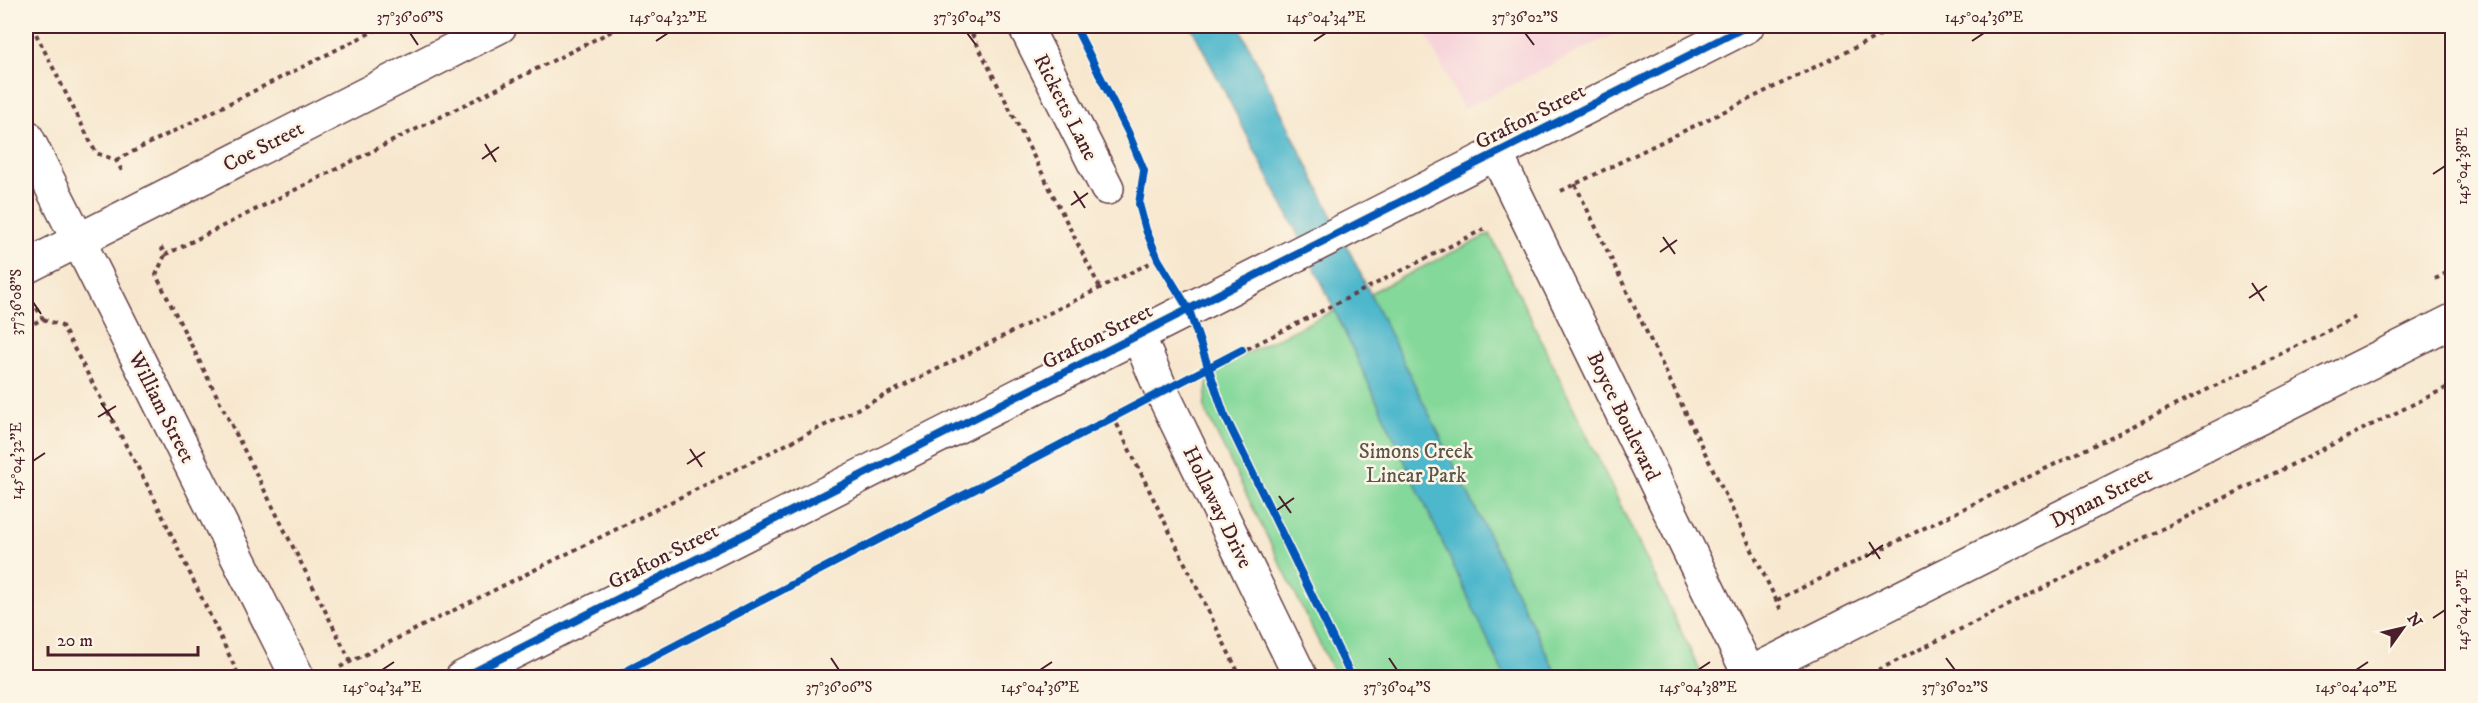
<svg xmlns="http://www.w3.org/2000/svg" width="2478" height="703" viewBox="0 0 2478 703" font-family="'IM FELL DW Pica',serif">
<rect width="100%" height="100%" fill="#fcf5e5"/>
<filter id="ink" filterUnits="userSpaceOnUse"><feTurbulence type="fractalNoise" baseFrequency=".0167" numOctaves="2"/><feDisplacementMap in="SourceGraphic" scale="12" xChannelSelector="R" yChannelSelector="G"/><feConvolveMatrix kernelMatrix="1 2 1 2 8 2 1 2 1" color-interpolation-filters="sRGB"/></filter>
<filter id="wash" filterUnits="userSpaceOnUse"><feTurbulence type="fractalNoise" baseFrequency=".008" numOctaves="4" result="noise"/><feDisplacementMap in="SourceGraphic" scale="24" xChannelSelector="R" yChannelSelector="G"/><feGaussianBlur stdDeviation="1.35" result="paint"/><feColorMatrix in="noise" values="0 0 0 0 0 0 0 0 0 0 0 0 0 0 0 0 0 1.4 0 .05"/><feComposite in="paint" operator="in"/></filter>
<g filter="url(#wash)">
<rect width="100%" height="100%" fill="#f7e7ce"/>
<polygon fill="#f6cfd9" points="1422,26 1630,26 1463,109"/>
<polygon fill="#84d89a" stroke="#677c62" stroke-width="1.5" points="1490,234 1703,677 1336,677 1204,408 1209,372"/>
<polygon fill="#4eb7cc" stroke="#4c6b7c" stroke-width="1.5" points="1191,26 1239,26 1558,677 1505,677 1313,264"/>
</g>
<g filter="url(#ink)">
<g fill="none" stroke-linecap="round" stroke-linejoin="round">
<g stroke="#643d43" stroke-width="36">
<g id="street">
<polyline points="1025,26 1107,188"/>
<polyline points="26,136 298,678"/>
<polyline points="1496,154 1751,678"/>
<polyline points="26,267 500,26"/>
<polyline points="1138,335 1162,392 1301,678"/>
<polyline points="1749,674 2452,321"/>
<polyline points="462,678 1747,26"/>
</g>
</g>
<g stroke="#643d43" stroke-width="4" stroke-dasharray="4.5 4.5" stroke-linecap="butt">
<polyline points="32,26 96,153 116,160 122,171"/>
<polyline points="968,26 1099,286"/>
<polyline points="116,160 384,26"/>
<polyline points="1575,184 1781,610"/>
<polyline points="1561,191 1899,26"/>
<polyline points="161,247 165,255 156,275 351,662"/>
<polyline points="165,255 622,26"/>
<polyline points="2435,279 2452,270"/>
<polyline points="43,319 62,326 151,492 240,678"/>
<polyline points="26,327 43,319 36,307"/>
<polyline points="1199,373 1484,229"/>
<polyline points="1113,416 1241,678"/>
<polyline points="1777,600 2358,316"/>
<polyline points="340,667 1158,259"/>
<polyline points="613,678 1123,411"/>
<polyline points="1862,678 2452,385"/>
</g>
<use href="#street" stroke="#fff" stroke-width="33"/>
<g stroke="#fcf5e5" stroke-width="11">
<g id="cycleway">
<polyline points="1075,26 1128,132 1144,171 1139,204 1146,230 1158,259 1189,310 1224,414 1352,678"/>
<polyline points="462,678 1747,26"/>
<polyline points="613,678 1242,350"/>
</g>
</g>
<use href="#cycleway" stroke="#0057b8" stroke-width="8"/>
</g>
</g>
<path fill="none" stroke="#4a1f2b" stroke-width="2" d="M410,33L418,45M967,33L976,45M1525,33L1534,45M656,41L668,33M1314,41L1326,33M1972,41L1984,33M485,144L496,162M482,159L499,147M2433,174L2445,166M1074,191L1085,208M1071,205L1088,193M1663,237L1675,254M1660,252L1677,240M2252,283L2264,301M2249,298L2267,286M33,302L41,314M101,403L113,420M98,417L116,406M690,449L702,467M33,461L45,453M687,464L705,452M1279,496L1291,513M1277,510L1294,498M1869,542L1880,559M1866,557L1883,545M2433,618L2445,610M831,658L839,670M1389,658L1397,670M1946,658L1955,670M382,670L394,662M1040,670L1052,662M1698,670L1710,662M2356,670L2368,662"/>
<g text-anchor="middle" stroke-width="5" stroke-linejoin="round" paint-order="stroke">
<g font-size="21" fill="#4a1f2b" stroke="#fcf5e5">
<text transform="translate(1066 107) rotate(63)" y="7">Ricketts Lane</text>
<text transform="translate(1530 116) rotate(-27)" y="7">Grafton Street</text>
<text transform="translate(263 146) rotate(-27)" y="7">Coe Street</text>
<text transform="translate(1097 336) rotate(-27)" y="7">Grafton Street</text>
<text transform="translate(162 407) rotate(63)" y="7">William Street</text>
<text transform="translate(1624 416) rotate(64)" y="7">Boyce Boulevard</text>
<text transform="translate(2101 497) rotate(-27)" y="7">Dynan Street</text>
<text transform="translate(1218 507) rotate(64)" y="7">Hollaway Drive</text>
<text transform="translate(663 556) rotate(-27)" y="7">Grafton Street</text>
</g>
<g font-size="21" fill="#5b564c" stroke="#fcf5e5">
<text x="1416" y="458">Simons Creek<tspan x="1416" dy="24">Linear Park</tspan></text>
</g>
</g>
<rect width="2478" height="703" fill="none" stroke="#fcf5e5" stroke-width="66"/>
<g transform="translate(2403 628) rotate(56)" stroke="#fcf5e5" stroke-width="4.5" paint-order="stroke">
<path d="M0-4.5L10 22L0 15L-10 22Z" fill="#4a1f2b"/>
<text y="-9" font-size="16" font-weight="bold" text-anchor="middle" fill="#4a1f2b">N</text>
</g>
<path d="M48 646v9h150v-9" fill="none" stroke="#4a1f2b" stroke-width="3"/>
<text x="57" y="646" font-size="18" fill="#4a1f2b" stroke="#fcf5e5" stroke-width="4.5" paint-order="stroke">20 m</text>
<rect x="33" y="33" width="2412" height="637" fill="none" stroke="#4a1f2b" stroke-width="2"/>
<g font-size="15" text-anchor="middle" fill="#4a1f2b">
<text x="410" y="22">37°36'06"S</text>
<text x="668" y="22">145°04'32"E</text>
<text x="967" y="22">37°36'04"S</text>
<text x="1326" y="22">145°04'34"E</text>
<text x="1525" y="22">37°36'02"S</text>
<text x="1984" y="22">145°04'36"E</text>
<text transform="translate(2462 166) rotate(-90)" y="5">145°04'38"E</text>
<text transform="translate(16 302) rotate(-90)" y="5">37°36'08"S</text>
<text transform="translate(16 461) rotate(-90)" y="5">145°04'32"E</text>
<text transform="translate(2462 610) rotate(-90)" y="5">145°04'40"E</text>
<text x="382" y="692">145°04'34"E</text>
<text x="839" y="692">37°36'06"S</text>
<text x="1040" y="692">145°04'36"E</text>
<text x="1397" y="692">37°36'04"S</text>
<text x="1698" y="692">145°04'38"E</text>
<text x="1955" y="692">37°36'02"S</text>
<text x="2356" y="692">145°04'40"E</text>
</g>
</svg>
